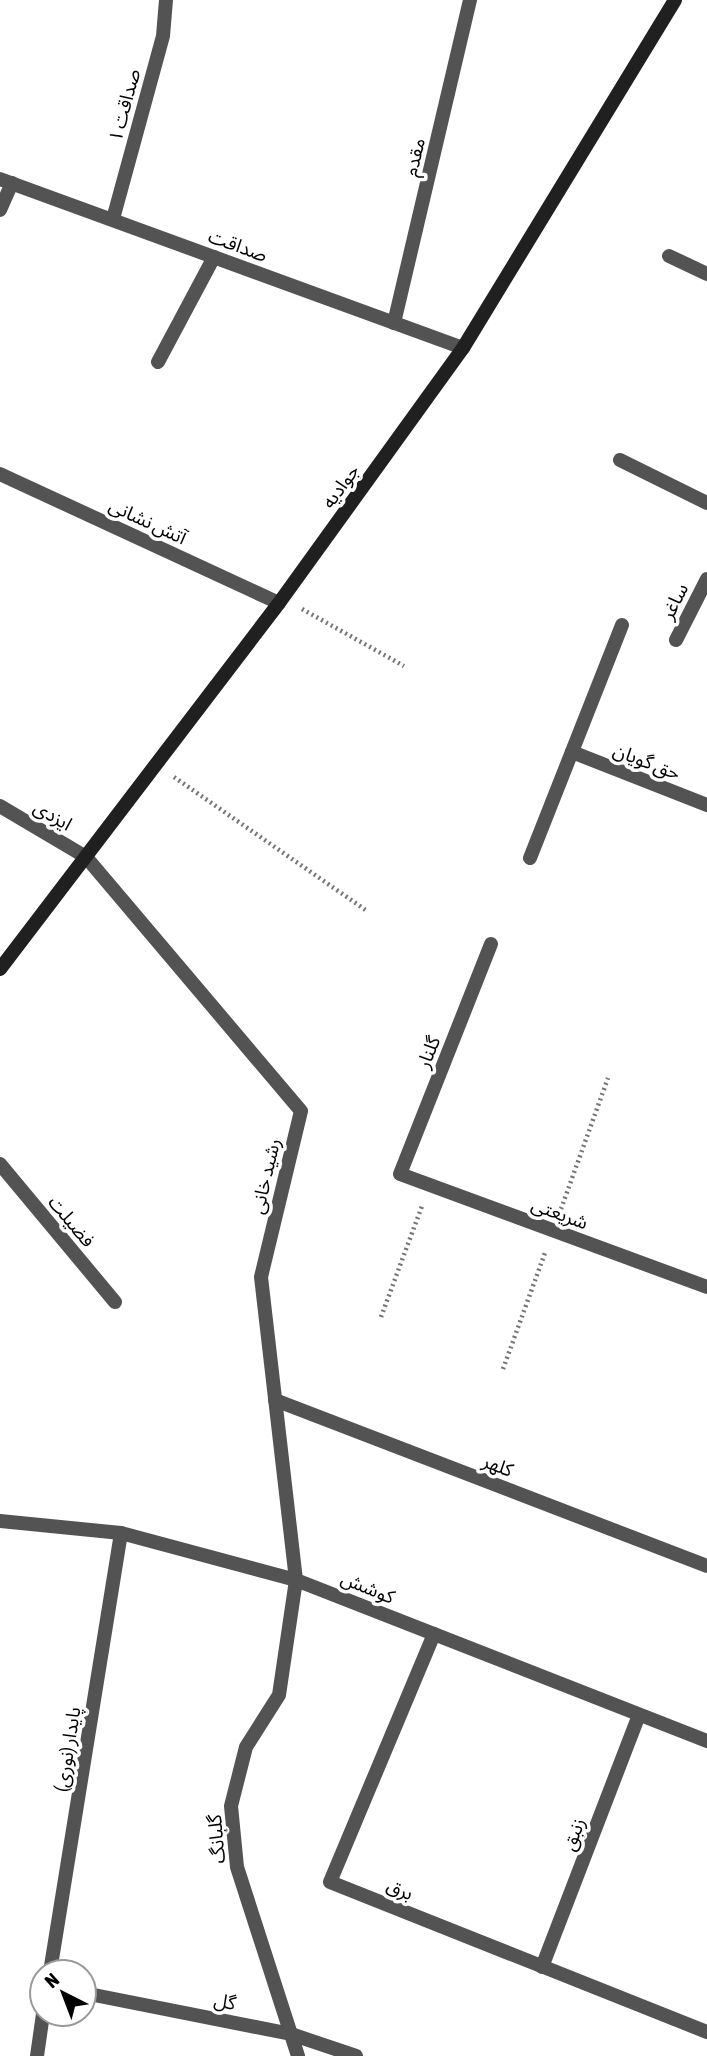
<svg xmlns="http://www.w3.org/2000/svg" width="707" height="2056" viewBox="0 0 707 2056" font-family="'Asap Condensed','Noto Sans Arabic',sans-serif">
<rect width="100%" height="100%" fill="#fff"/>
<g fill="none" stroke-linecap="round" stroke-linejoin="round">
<g stroke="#757575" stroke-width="4.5" stroke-dasharray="2 3.5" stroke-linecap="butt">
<polyline points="302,609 404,666"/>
<polyline points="174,777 367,911"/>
<polyline points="561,1209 608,1078"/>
<polyline points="381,1317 422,1206"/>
<polyline points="503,1369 546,1250"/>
</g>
<g stroke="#535353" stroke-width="14">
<polyline points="669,256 707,274"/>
<polyline points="158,362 214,257"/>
<polyline points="620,460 707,503"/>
</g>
<g stroke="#535353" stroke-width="14">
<polyline points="0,179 463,348"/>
<polyline points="0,210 12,183"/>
<polyline points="113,219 163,36 166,0"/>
<polyline points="394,323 470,0"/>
<polyline points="0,474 279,603"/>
<polyline points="676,640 707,579"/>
<polyline points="572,752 707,805"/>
<polyline points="0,806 86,857 301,1111 261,1277 296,1580 279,1695 246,1747 231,1806 237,1867 298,2056"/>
<polyline points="530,858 622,625"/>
<polyline points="491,944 400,1174 707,1287"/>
<polyline points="0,1164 115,1302"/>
<polyline points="275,1400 707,1566"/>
<polyline points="0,1521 121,1533 296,1580 707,1741"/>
<polyline points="434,1634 330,1882 707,2032"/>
<polyline points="542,1967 639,1715"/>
<polyline points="50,1972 121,1533"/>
<polyline points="84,1993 291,2034 356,2056"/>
<polyline points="37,2056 43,2014"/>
</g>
<polyline stroke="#202020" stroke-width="14" points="0,969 279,603 463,348 675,0"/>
</g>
<g text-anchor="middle" stroke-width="7" stroke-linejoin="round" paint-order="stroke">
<g font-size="19" fill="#000" stroke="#fff">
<text transform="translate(124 105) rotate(-75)" y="7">صداقت ۱</text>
<text transform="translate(414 157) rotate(-77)" y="7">مقدم</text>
<text transform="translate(238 245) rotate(20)" y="7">صداقت</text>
<text transform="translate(340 486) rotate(-54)" y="7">جوادیه</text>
<text transform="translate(148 521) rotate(25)" y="7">آتش نشانی</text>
<text transform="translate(674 601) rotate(-63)" y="7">ساغر</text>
<text transform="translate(647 761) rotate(21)" y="7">حق گویان</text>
<text transform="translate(53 815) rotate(30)" y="7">ایزدی</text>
<text transform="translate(428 1052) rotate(-68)" y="7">گلنار</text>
<text transform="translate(265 1176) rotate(-77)" y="7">رشید خانی</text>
<text transform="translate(560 1213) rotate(20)" y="7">شریعتی</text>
<text transform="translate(72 1221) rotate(50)" y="7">فضیلت</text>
<text transform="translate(498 1465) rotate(21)" y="7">کلهر</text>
<text transform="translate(368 1587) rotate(22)" y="7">کوشش</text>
<text transform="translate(67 1749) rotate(-81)" y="7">پایدار (نوری)</text>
<text transform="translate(573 1834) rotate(-69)" y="7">زنبق</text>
<text transform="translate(216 1839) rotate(-95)" y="7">گلبانگ</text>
<text transform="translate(400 1889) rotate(22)" y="7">برق</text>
<text transform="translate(225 2001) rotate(11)" y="7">گل</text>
</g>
</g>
<g transform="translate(63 1993) rotate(318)"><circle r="33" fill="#ffffff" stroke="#999999" stroke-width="2"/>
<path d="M0-5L12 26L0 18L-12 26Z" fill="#000000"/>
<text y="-10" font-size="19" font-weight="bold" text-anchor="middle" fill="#000000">N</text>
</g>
</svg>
